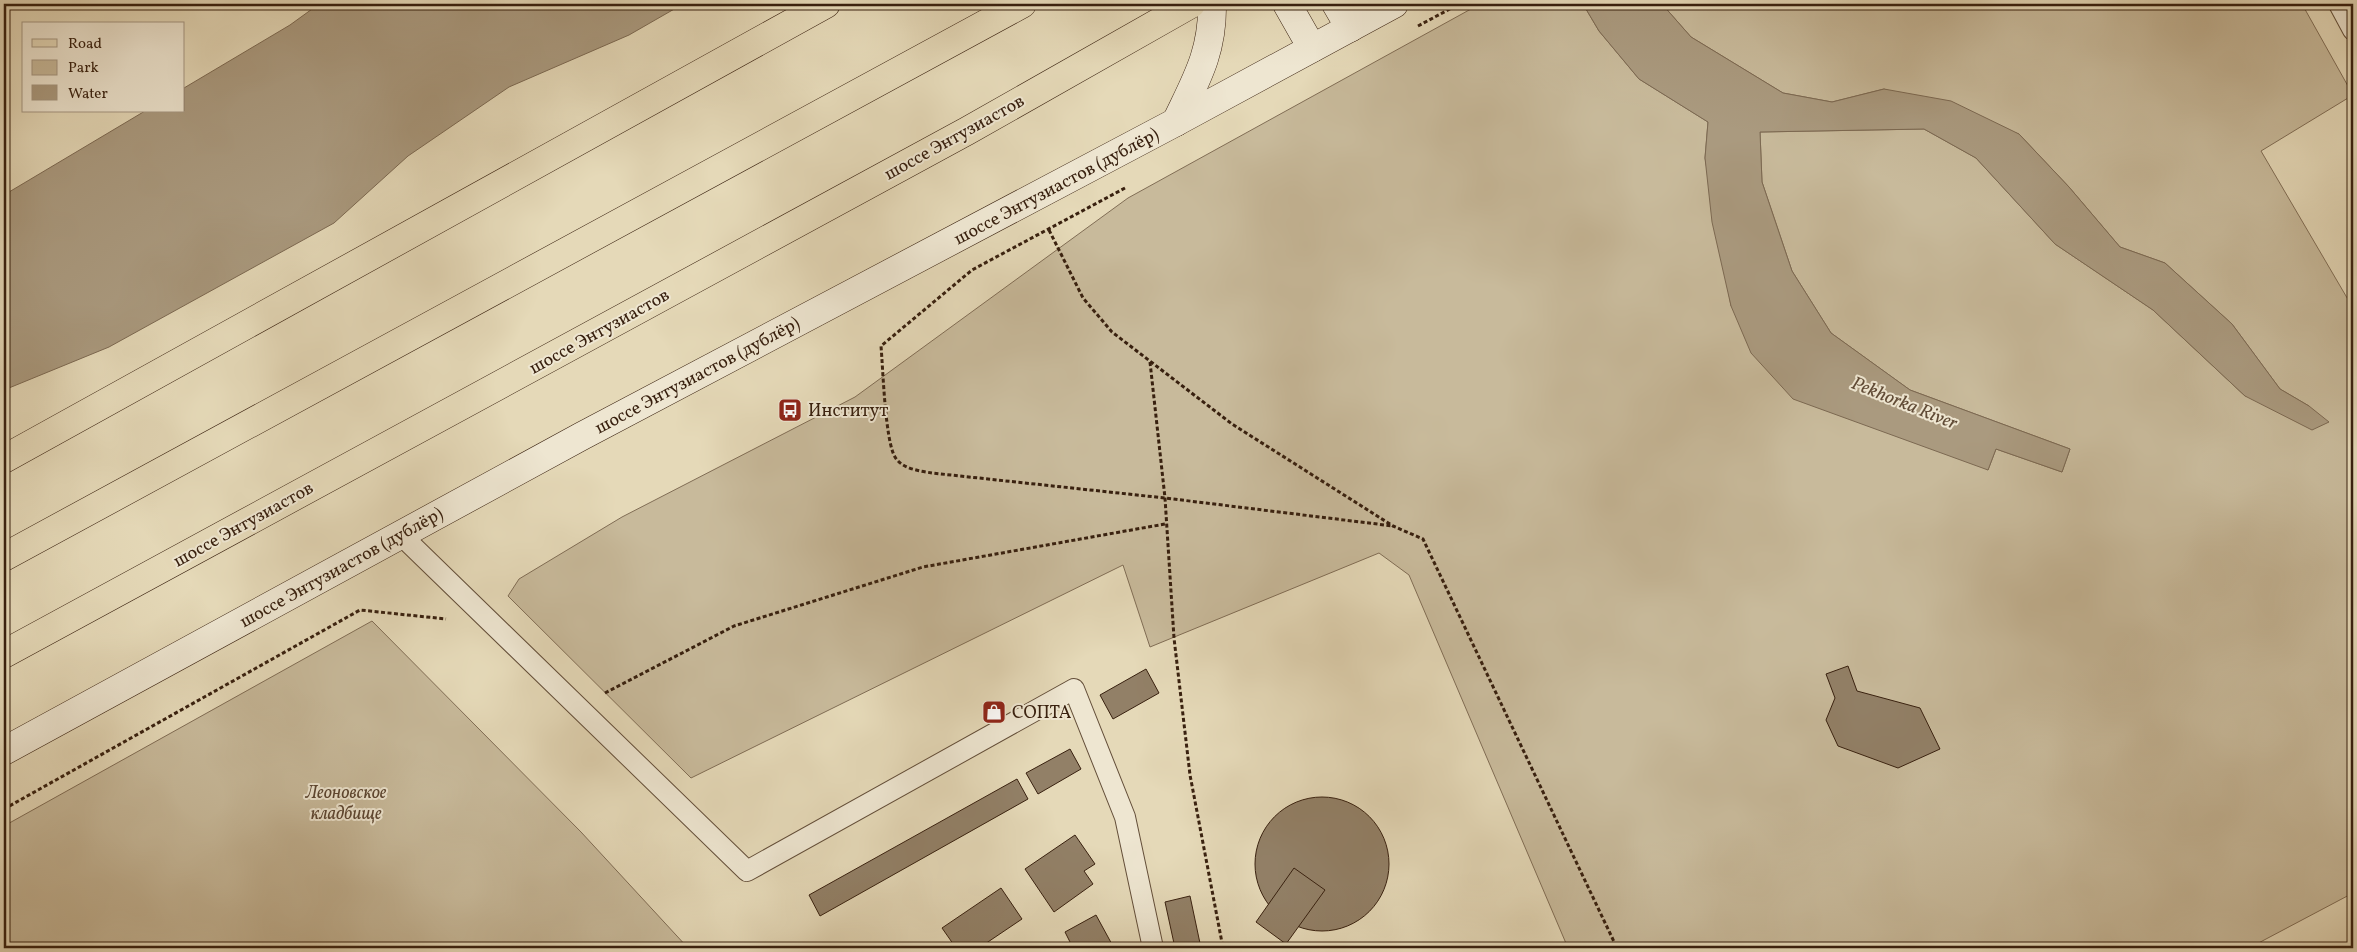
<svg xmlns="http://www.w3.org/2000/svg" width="2357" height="952" viewBox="0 0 2357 952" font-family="Vollkorn,serif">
<rect width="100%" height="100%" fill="#e5d9b8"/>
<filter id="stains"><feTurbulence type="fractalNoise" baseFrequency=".004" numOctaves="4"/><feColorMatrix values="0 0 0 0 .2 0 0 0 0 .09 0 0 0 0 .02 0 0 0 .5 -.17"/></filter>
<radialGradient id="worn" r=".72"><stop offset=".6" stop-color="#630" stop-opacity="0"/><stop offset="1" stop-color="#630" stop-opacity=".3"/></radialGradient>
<g fill="#c8ba9b" stroke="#806d55">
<polygon points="1480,4 1583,4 1599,31 1639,79 1708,122 1705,158 1731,306 1988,470 1996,449 2062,472 2070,449 1910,390 1831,333 1792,271 1762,182 1760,132 1924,129 1976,158 2055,244 2153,310 2245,396 2309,406 2280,389 2232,324 2165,263 2120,247 2069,187 2019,134 1884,89 1832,102 1783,93 1691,37 1662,4 2302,4 2353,95 2261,151 2353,308 2353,893 2249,948 1568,948 1409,575 1379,553 1150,647 1123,565 691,778 508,596 519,579 622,517 855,397 1128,198"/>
<polygon points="372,621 581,832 688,948 4,948 4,826"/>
</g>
<g fill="#aa9a7f" stroke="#7c6952">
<polygon points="319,4 683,4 629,35 509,87 408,156 334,223 109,347 4,390 4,195 145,111 184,111 184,88 290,25"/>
<polygon points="1583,4 1662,4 1691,37 1783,93 1832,102 1884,89 1951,101 2019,134 2069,187 2120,247 2165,263 2232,324 2280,389 2309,406 2329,422 2312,430 2245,396 2153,310 2055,244 1976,158 1924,129 1760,132 1762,182 1792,271 1831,333 1910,390 2070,449 2062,472 1996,449 1988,470 1793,399 1751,353 1731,306 1712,222 1705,158 1708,122 1639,79 1599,31"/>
</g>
<g fill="#928067" stroke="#38200f">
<polygon points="1848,666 1857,691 1920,708 1940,749 1898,768 1838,746 1826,720 1835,698 1826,674"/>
<polygon points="1146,669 1159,693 1113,719 1100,695"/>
<polygon points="1070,749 1081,769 1038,794 1026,773"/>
<polygon points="1017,779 1028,799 820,916 809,895"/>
<circle cx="1322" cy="864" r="67"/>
<polygon points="1075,835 1095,864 1084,871 1093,884 1054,912 1025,869"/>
<polygon points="1294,868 1325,890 1286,944 1256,922"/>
<polygon points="1001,888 1022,919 979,948 956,948 942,928"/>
<polygon points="1190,896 1201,948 1175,948 1165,902"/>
<polygon points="1096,915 1114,948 1073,948 1065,932"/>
</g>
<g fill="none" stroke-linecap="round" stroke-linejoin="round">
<g stroke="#634e39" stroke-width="22">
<g id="service">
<polyline points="2339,4 2353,30"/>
<polyline points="401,535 747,871 1074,689 1125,817 1153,948"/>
</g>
</g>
<g stroke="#38200f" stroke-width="29">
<g id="secondary">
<polyline points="1287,4 1312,48"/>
<polyline points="1336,4 1350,28"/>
<path d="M1176,122C1196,80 1213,52 1212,4"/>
<polyline points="4,751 582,436 1176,122 1394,4"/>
</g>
</g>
<g stroke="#38200f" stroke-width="29">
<polyline id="primary" points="4,459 826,4"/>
</g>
<g stroke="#38200f" stroke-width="29">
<g id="trunk">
<polyline points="4,557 1022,4"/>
<polyline points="4,654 967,131 1191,4"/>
</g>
</g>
<g stroke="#38200f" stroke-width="3" stroke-dasharray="4 2.5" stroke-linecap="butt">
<polyline points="1418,26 1459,4"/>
<path d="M1125,188L972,270L881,346C883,369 885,440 895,457C902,469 920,471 932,473L1165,498L1393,526"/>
<polyline points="1049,230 1083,298 1112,332 1232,424 1393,526 1423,539 1617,948"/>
<polyline points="1150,362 1165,498 1174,638 1190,775 1223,948"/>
<polyline points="605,693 734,626 923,567 1165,524"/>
<polyline points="4,809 360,610 446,619"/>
</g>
<use href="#service" stroke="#eee6d1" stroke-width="20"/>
<use href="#secondary" stroke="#eee6d1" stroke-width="28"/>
<use href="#primary" stroke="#e5d9b8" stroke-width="28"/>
<use href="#trunk" stroke="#e5d9b8" stroke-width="28"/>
</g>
<defs>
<g id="bus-square" transform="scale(1.25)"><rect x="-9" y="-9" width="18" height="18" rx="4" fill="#8f2418" stroke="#eee6d1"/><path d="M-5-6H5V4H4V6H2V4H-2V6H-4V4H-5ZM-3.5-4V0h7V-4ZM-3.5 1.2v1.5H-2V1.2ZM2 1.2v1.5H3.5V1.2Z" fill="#fff"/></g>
<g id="shop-square" transform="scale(1.25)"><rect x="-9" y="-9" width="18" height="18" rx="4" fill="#8f2418" stroke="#eee6d1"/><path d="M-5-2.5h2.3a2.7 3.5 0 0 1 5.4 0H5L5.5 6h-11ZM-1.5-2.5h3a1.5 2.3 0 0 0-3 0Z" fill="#fff"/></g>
</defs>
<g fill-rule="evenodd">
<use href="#bus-square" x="790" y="410"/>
<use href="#shop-square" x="994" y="712"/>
</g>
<g text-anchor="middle" stroke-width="4" stroke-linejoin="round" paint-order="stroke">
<g font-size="18" fill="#38200f" stroke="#eee6d1">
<text transform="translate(954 137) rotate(-29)" y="6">шоссе Энтузиастов</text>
<text transform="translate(1056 186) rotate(-28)" y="6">шоссе Энтузиастов (дублёр)</text>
<text transform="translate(599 331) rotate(-29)" y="6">шоссе Энтузиастов</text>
<text transform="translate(697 375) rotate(-28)" y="6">шоссе Энтузиастов (дублёр)</text>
<text transform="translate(243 524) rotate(-29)" y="6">шоссе Энтузиастов</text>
<text transform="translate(341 567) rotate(-29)" y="6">шоссе Энтузиастов (дублёр)</text>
</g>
<g font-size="18" fill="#38200f" stroke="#eee6d1" text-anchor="start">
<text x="808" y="416">Институт</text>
<text x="1012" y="718">СОПТА</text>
</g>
<g font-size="18" font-style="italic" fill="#5c4632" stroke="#eee6d1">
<text x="346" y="798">Леоновское<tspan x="346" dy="21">кладбище</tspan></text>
</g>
<g font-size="19" font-style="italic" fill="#604b36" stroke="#eee6d1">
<text transform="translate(1905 402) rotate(22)" y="7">Pekhorka River</text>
</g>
</g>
<rect width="2357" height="952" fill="none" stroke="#e5d9b8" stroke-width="20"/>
<rect x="5" y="5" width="2347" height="942" fill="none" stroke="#38200f" stroke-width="2.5"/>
<rect x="10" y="10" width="2337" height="932" fill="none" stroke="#38200f"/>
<rect x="22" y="22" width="162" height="90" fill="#eee6d1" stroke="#a59783"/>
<rect x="32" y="39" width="25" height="8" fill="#e5d9b8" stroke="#a59783"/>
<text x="68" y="48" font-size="15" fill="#38200f">Road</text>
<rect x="32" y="60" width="25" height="15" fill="#c8ba9b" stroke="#a59783"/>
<text x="68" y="72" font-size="15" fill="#38200f">Park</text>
<rect x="32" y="85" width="25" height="15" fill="#aa9a7f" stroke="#a59783"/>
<text x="68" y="98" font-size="15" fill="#38200f">Water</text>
<rect width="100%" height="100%" filter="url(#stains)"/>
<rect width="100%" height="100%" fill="url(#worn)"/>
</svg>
